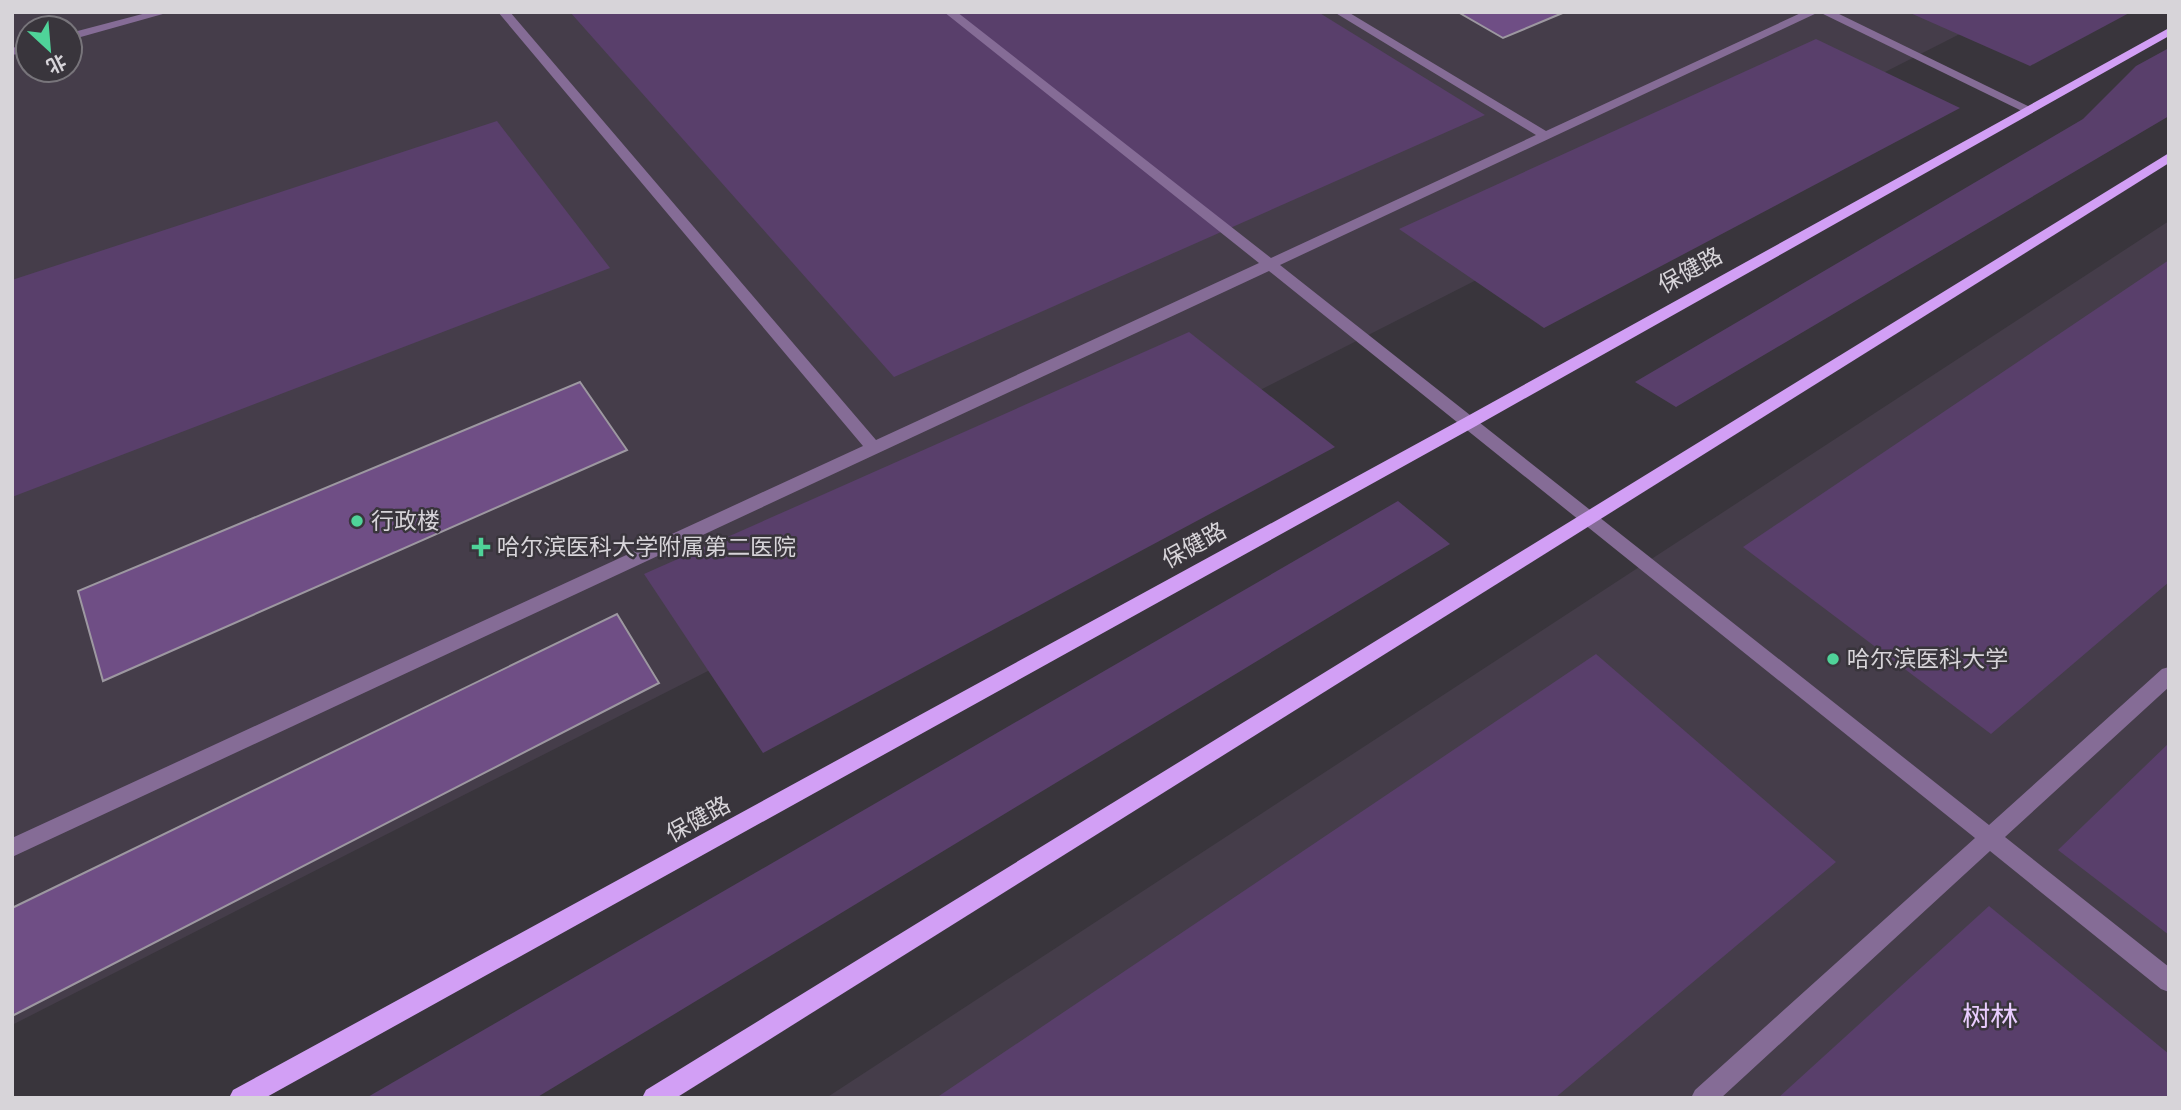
<svg xmlns="http://www.w3.org/2000/svg" width="2181" height="1110" viewBox="0 0 2181 1110" font-family="'Nunito Sans','Noto Sans SC',sans-serif">
<rect width="100%" height="100%" fill="#39353c"/>
<g fill="#453d4a" fill-rule="evenodd">
<path d="M12,12H2003L12,1025ZM28,28H70V70H28Z"/>
<polygon points="2169,221 2169,1098 826,1098"/>
</g>
<g fill="#593f6b">
<polygon points="570,12 1318,12 1485,115 894,377"/>
<polygon points="1908,12 2131,12 2030,66"/>
<polygon points="1816,39 1960,108 1544,328 1399,229"/>
<polygon points="2169,48 2169,116 1676,407 1635,382 2083,119 2136,66"/>
<polygon points="497,121 610,268 12,497 12,280"/>
<polygon points="2169,260 2169,582 1991,734 1743,547"/>
<polygon points="1189,332 1335,447 763,753 644,574"/>
<polygon points="1398,501 1450,544 536,1098 366,1098"/>
<polygon points="1596,654 1836,862 1555,1098 936,1098"/>
<polygon points="2169,743 2169,935 2058,850"/>
<polygon points="1989,906 2169,1054 2169,1098 1778,1098"/>
</g>
<g fill="#6f4e85" stroke="#9d98a1" stroke-width="2">
<polygon points="1458,12 1565,12 1503,38"/>
<polygon points="580,382 627,450 103,681 78,591"/>
<polygon points="617,614 659,683 12,1016 12,908"/>
</g>
<g fill="none" stroke-linecap="round" stroke-linejoin="round">
<g fill="#856c96" fill-rule="evenodd">
<polygon points="150,12 170,12 70,40 70,33"/>
<polygon points="498,12 510,12 876,440 1259,263 944,12 957,12 1271,258 1536,135 1334,12 1348,12 1546,131 1803,12 1819,12 1280,265 1989,825 2162,669 2169,667 2169,687 2005,837 2169,967 2169,992 2161,989 1990,851 1721,1098 1691,1098 1695,1090 1975,838 1269,271 12,857 12,838 863,446"/>
<polygon points="1819,12 1835,12 2034,109 2024,112"/>
<polygon points="28,44 28,52 12,55 12,48"/>
</g>
<g fill="#d29ff5" fill-rule="evenodd">
<polygon points="2169,28 2169,36 1476,426 265,1098 229,1098 233,1090 1464,418"/>
<polygon points="2169,153 2169,163 676,1098 642,1098 646,1090"/>
</g>
</g>
<g fill="#4fd399" stroke="#39353c" stroke-width="2.5">
<circle cx="357" cy="521" r="7"/>
<path d="M477.5 536.5h7v7h7v7h-7v7h-7v-7h-7v-7h7z"/>
<circle cx="1833" cy="659" r="7"/>
</g>
<g text-anchor="middle" stroke-width="5" stroke-linejoin="round" paint-order="stroke">
<g font-size="23" fill="#d7d4d9" stroke="#39353c">
<text transform="translate(1690 270) rotate(-29)" y="8">保健路</text>
<text transform="translate(1194 545) rotate(-29)" y="8">保健路</text>
<text transform="translate(698 819) rotate(-29)" y="8">保健路</text>
</g>
<g font-size="23" fill="#d7d4d9" stroke="#39353c" text-anchor="start">
<text x="371" y="529">行政楼</text>
<text x="497" y="555">哈尔滨医科大学附属第二医院</text>
<text x="1847" y="667">哈尔滨医科大学</text>
</g>
<g font-size="28" fill="#e9ccfe" stroke="#39353c">
<text x="1990" y="1026">树林</text>
</g>
</g>
<rect width="2181" height="1110" fill="none" stroke="#d7d4d9" stroke-width="28"/>
<g transform="translate(49 49) rotate(154)"><circle r="33" fill="#39353c" stroke="#78757b" stroke-width="2"/>
<path d="M0-5L12 26L0 18L-12 26Z" fill="#4fd399"/>
<text y="-10" font-size="19" font-weight="bold" text-anchor="middle" fill="#d7d4d9">北</text>
</g>
</svg>
